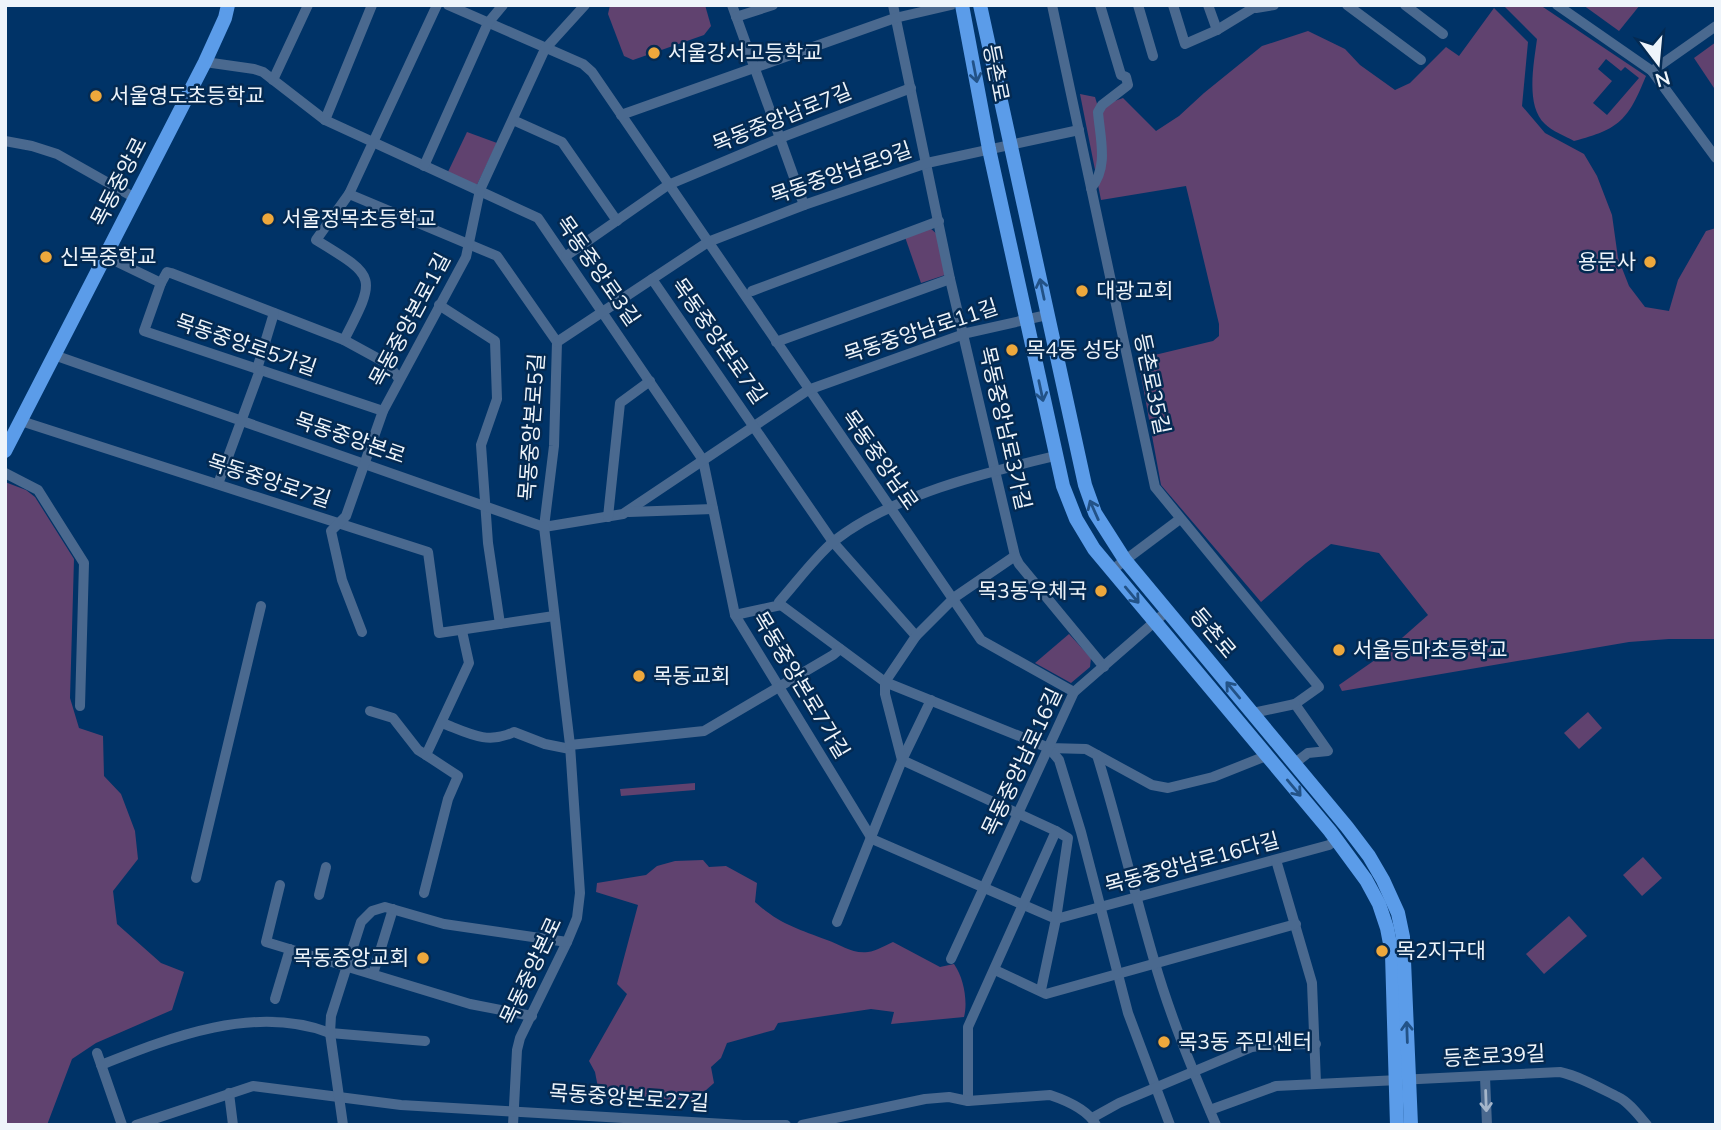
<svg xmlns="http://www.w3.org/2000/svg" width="1721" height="1130" viewBox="0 0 1721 1130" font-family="Mulish,'Noto Sans KR',sans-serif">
<rect width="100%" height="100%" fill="#003367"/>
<g fill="#60426f" fill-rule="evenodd">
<polygon points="610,5 705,5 711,26 704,35 633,60 624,56 608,14"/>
<path d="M1503,5H1540L1646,76C1628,120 1620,129 1574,141C1565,136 1552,131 1545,124C1525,106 1534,63 1537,39ZM1606,59L1621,71L1625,67L1639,78L1607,115L1593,103L1612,81L1598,69Z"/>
<polygon points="1583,5 1640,5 1619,31"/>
<polygon points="1494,8 1528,42 1522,106 1545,133 1584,154 1597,176 1612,215 1618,258 1629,286 1645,307 1669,311 1678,280 1706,231 1716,228 1716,639 1669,639 1629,642 1342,691 1339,685 1385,653 1428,615 1379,553 1331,544 1306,563 1261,602 1161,485 1138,359 1213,341 1219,336 1219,324 1186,186 1101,200 1080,94 1095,97 1098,107 1123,98 1156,131 1179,116 1204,93 1262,46 1308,31 1345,49 1360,65 1395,90 1410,83 1446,47 1459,56"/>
<polygon points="1716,42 1716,91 1694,58"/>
<polygon points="467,132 497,143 476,187 447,174"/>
<polygon points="930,228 938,235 945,275 921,283 905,237"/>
<polygon points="5,482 26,490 35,497 74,559 70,698 79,728 103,736 104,776 121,794 135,831 138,859 113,891 117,924 161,963 184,972 172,1010 96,1043 72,1059 47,1125 5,1125"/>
<polygon points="1069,634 1091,658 1090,667 1071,683 1035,663"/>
<polygon points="1588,712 1602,728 1579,749 1564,733"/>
<polygon points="695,783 695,790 621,796 620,789"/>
<polygon points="1643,857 1662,878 1642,896 1623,875"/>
<path d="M703,860L709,867L726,866L757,883L755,902C779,924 798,929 827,940C841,945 852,954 868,952C876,951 886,945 893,942L940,967L954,964C964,978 968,1002 964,1017L891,1024L894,1012L871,1009L778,1023L774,1030L727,1043L721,1058L711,1067L714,1083L696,1099L670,1100L649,1096L629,1100L600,1098L595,1072L589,1061L627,994L617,984L638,905L596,892L597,883L646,875L657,866L675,861Z"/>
<polygon points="1569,916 1587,936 1544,974 1526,954"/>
</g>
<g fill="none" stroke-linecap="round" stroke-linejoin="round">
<g stroke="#4a698f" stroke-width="10">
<polyline points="448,5 583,64 592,72 981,640 1074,692"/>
<polyline points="732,5 804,205"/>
<polyline points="893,5 950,279 1015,556 1019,564 1104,667"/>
<polyline points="1052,5 1155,487 1319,687 1295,704 1328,751 1308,753 1295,763"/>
<polyline points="1138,5 1153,56"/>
<polyline points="1173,5 1185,44 1217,30 1258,5"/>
<polyline points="1208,5 1217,30"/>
<polyline points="1255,5 1256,8 1274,5"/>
<polyline points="1347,5 1421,60"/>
<polyline points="1405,5 1443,34"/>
<polyline points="1557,5 1652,71 1716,158"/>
<polyline points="736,17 773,5"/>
<polyline points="205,62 254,69 263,72 325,120 538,218 703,460 735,615 872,839 1056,919 1329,845 1336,840"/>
<polyline points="1652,71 1716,26"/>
<polyline points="273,80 308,5"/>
<polyline points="621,115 895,18 951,5"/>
<polyline points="325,120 372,5"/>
<polyline points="513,120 562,142 617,221"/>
<polyline points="5,141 32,146 57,154 135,198"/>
<polyline points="424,166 488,23 503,5"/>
<path d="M1091,188C1109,167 1100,138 1098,112L1102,105L1128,85L1126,77L1121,75L1100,5"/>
<polyline points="349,194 497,256 557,342 554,446 544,527 623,514 808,390 967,333 1047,315"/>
<polyline points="105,256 161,283 167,272 171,273 344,340 388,364 399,379"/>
<polyline points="566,256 668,185 780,138 911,88"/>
<polyline points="652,279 833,542 916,636"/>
<polyline points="161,283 144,331 383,411"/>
<polyline points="752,291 939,221"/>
<polyline points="439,305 495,341 497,399 481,445 488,543 500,624"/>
<path d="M344,340C377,276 377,277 316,240L349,194L437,5"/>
<polyline points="557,342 708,242 804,205 927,163 1079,130"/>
<polyline points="776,342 950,279"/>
<polyline points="54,355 544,527 570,745 580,893 577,918 567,942 520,1038 517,1050 513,1125"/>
<polyline points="257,369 274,313"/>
<polyline points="21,421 428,552 439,633 554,616"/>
<polyline points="5,473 38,490 84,563 80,706"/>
<polyline points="218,484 260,370"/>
<polyline points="629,512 713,509"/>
<polyline points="608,517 620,403 650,381"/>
<polyline points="1112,570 1180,519"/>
<polyline points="781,605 885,682 1049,748 1086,749 1152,785 1168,788 1213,777 1266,756"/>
<path d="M735,615L781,605L779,602C796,583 815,557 834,541C893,495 983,473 1055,456"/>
<polyline points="362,632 342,580 331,531 346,516 383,411 466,257 480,190 545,49 585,5"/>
<polyline points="370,711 393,718 418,750 426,755"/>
<polyline points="1253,713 1295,704"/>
<path d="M442,723C468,733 487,745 514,732L545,744L570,749"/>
<polyline points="570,745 704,731 833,655 840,649"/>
<polyline points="1049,748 1059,760 1081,832 1128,1013 1170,1125"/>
<path d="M1097,755C1118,823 1134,892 1154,960C1170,1016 1193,1071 1216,1125"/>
<polyline points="1276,860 1312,983 1316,1083"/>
<polyline points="196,878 261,606"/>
<polyline points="280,885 266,942 470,1004 532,1016"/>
<polyline points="424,893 448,799 458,776 426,755 469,663 462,631"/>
<polyline points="319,895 326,867"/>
<polyline points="837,922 902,760 931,700"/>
<polyline points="951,959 1074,692 1167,611"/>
<polyline points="995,970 1046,994 1296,924"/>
<polyline points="373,974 393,909"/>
<polyline points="1041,990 1056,919 1068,838 1056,831"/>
<polyline points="275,999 290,949"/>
<polyline points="97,1053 122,1125"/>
<path d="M101,1065C171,1037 255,1004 330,1033L425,1041"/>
<polyline points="1485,1077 1487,1125"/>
<polyline points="229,1093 233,1125"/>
<polyline points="968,1101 968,1027 1056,831 902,760 885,694 885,682 916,636 955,597 1015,556"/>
<path d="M1210,1110L1276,1086L1560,1072C1579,1076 1600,1088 1618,1097C1629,1102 1639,1116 1647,1125"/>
<polyline points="1092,1118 1119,1103 1252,1047 1266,1045 1316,1044"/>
<polyline points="136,1125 253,1086 401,1105 743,1125 786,1125"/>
<polyline points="343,1125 330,1033 331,1016 361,922 372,911 385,907 444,924 567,942"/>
<path d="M802,1125L925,1099L949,1097L968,1101L1050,1095C1065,1100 1088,1110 1096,1125"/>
</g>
<g stroke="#5b9ce9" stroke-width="14">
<polyline points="962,5 989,149 1063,486 1076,519 1094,549 1330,831 1366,880 1379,904 1387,928 1392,954 1397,1125"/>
<polyline points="980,5 1085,485 1095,513 1125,560 1347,827 1369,856 1383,880 1398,913 1403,937 1411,1125"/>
<polyline points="5,451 205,62 225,18 228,5"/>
</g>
</g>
<defs><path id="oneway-shaft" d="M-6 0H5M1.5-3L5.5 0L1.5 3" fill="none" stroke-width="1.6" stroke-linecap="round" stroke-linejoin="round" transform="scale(1.75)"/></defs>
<g stroke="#225287">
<use href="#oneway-shaft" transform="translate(975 72) rotate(79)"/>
<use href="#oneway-shaft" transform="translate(1042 289) rotate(-102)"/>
<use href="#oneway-shaft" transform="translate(1041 391) rotate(78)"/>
<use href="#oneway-shaft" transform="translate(1094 510) rotate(-114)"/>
<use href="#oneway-shaft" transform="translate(1132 595) rotate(50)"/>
<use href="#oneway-shaft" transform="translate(1233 690) rotate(-130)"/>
<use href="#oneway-shaft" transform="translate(1294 788) rotate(50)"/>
<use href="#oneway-shaft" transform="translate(1407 1032) rotate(-92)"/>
</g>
<use stroke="#a4b5ca" href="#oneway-shaft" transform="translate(1486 1101) rotate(88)"/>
<g fill="#eea83c" stroke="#042a52" stroke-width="2.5">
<circle cx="654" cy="53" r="7"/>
<circle cx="96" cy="96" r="7"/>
<circle cx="268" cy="219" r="7"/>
<circle cx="46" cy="257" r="7"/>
<circle cx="1650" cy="262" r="7"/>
<circle cx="1082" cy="291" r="7"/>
<circle cx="1012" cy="350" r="7"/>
<circle cx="1101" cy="591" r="7"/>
<circle cx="1339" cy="650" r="7"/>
<circle cx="639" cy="676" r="7"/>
<circle cx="1382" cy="951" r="7"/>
<circle cx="423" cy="958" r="7"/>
<circle cx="1164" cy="1042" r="7"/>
</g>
<g text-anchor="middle" stroke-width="5" stroke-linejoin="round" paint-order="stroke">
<g font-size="21" fill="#eef4fa" stroke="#042a52" text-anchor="start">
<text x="668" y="60">서울강서고등학교</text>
<text x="110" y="103">서울영도초등학교</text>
<text x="282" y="226">서울정목초등학교</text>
<text x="60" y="264">신목중학교</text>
<text x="1636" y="269" text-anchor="end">용문사</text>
<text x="1096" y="298">대광교회</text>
<text x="1026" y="357">목4동 성당</text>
<text x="1087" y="598" text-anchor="end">목3동우체국</text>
<text x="1353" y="657">서울등마초등학교</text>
<text x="653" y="683">목동교회</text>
<text x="1396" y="958">목2지구대</text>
<text x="409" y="965" text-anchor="end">목동중앙교회</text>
<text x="1178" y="1049">목3동 주민센터</text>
</g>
<g font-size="21" fill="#eef4fa" stroke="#042a52">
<text transform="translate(996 73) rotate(79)" y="7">등촌로</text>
<text transform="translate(782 118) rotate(-22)" y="7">목동중앙남로7길</text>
<text transform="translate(841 173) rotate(-19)" y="7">목동중앙남로9길</text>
<text transform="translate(119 182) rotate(-63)" y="7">목동중앙로</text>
<text transform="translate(598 271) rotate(55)" y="7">목동중앙로3길</text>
<text transform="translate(410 320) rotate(-62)" y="7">목동중앙본로1길</text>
<text transform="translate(921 331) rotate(-18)" y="7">목동중앙남로11길</text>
<text transform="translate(719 341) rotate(55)" y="7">목동중앙본로7길</text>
<text transform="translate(246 345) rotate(19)" y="7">목동중앙로5가길</text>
<text transform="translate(1152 384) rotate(78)" y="7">등촌로35길</text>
<text transform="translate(532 427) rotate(-86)" y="7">목동중앙본로5길</text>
<text transform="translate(1005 428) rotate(77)" y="7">목동중앙남로3가길</text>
<text transform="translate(350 438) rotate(19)" y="7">목동중앙본로</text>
<text transform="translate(880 460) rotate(55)" y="7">목동중앙남로</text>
<text transform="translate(269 481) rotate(18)" y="7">목동중앙로7길</text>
<text transform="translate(1213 633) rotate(50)" y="7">등촌로</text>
<text transform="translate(801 685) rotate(59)" y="7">목동중앙본로7가길</text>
<text transform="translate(1022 762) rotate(-65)" y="7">목동중앙남로16길</text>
<text transform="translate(1192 863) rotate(-15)" y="7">목동중앙남로16다길</text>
<text transform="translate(531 971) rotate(-65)" y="7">목동중앙본로</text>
<text transform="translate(1494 1056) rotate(-3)" y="7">등촌로39길</text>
<text transform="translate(629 1098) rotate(4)" y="7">목동중앙본로27길</text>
</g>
</g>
<rect width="1721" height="1130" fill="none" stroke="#eef4fa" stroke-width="14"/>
<g transform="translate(1658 63) rotate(164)" stroke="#042a52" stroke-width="5" paint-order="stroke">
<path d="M0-5L12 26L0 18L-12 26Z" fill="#eef4fa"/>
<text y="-10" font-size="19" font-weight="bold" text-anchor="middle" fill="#eef4fa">N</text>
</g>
</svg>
